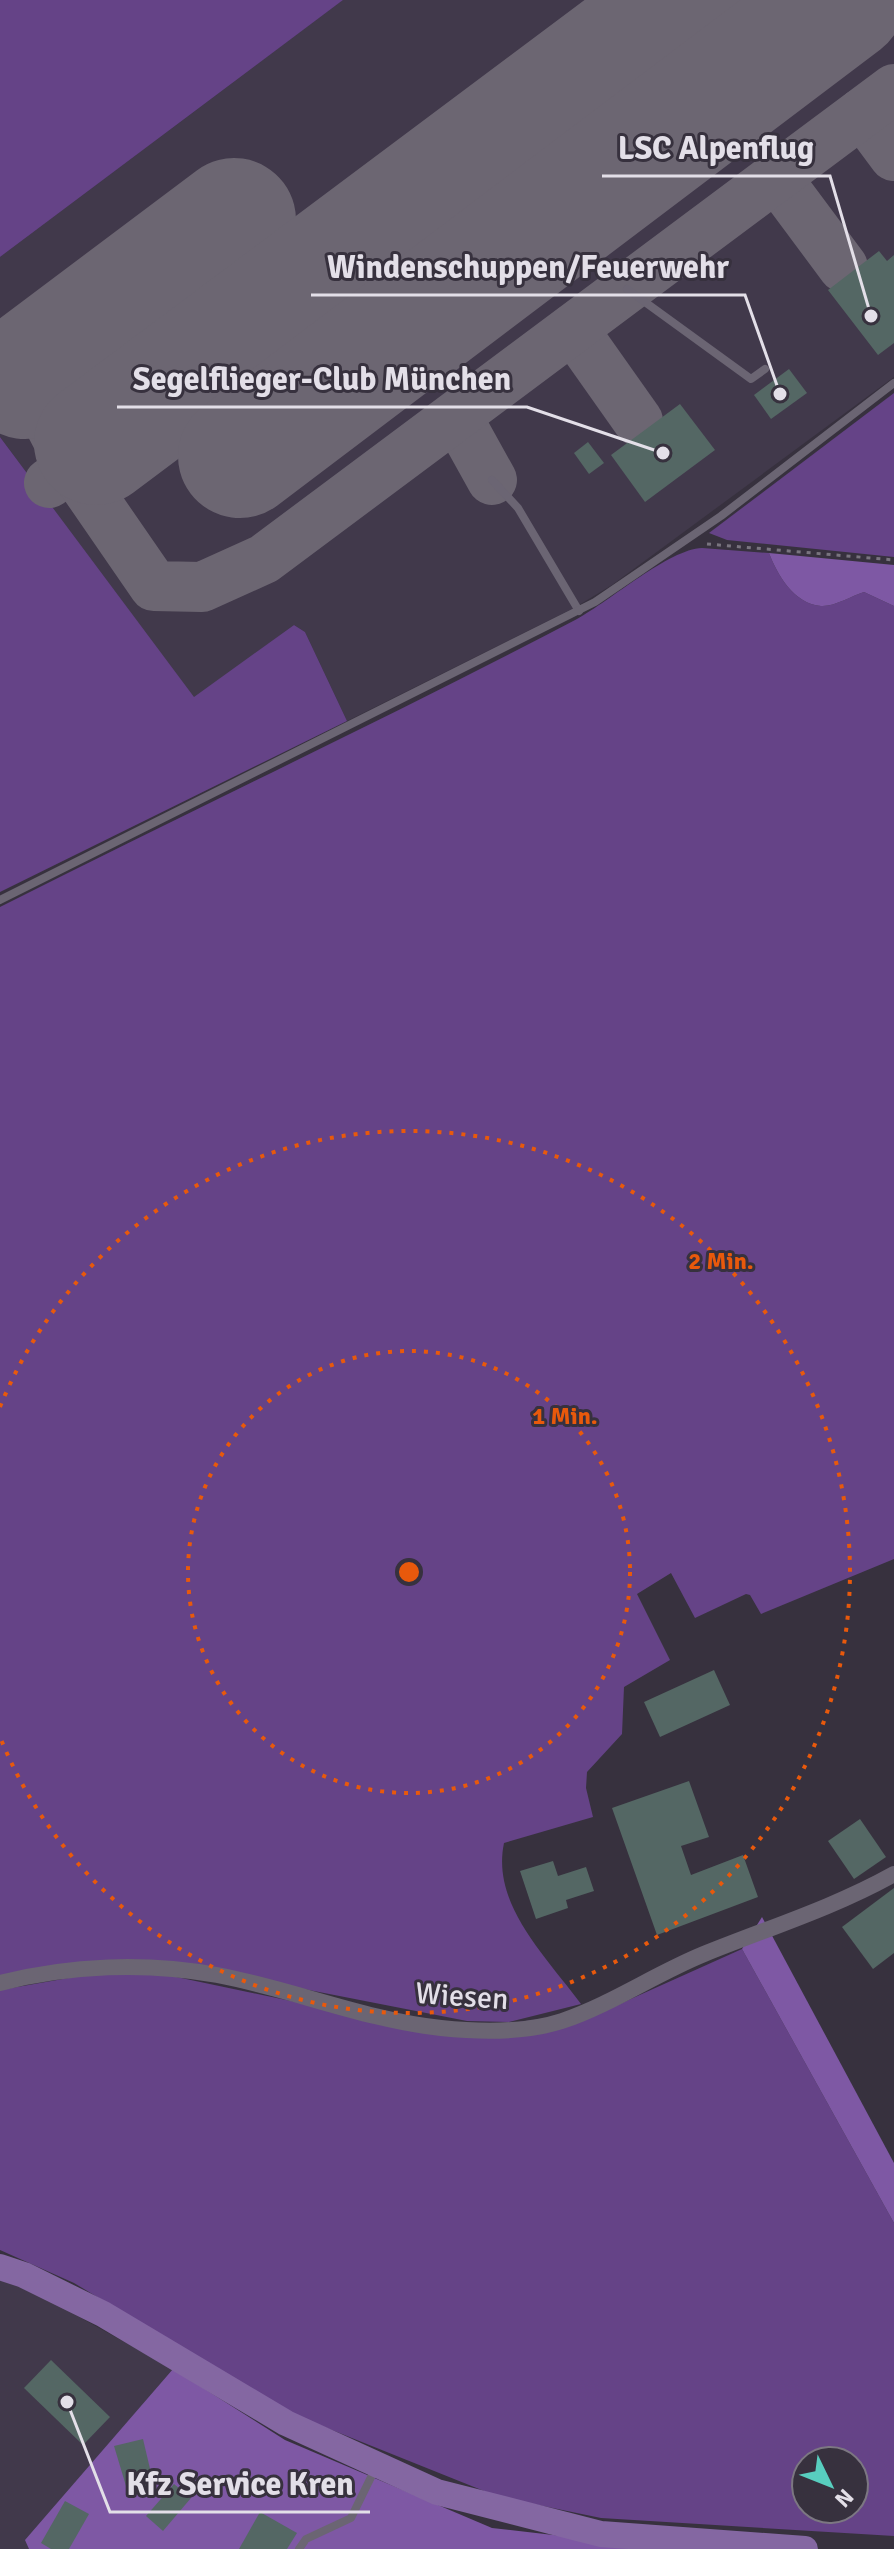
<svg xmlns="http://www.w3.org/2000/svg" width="894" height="2549" viewBox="0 0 894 2549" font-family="Signika,sans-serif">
<rect width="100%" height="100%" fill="#37313e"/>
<g fill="#41394b">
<polygon points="343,0 894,0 894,377 612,585 574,608 347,721 305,632 294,625 194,698 0,437 0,257"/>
<polygon points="0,2273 173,2369 26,2540 29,2549 0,2549"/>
</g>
<g fill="#654387" fill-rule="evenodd">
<polygon points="0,0 343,0 0,257"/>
<polygon points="894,393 894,557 727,540 709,533"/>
<polygon points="0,437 194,697 294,625 305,632 347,721 0,892"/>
<path d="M702,548L769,553C777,574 794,604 821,606C834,607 851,596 864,592L894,606V1559L761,1614L750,1595L746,1594L695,1618L671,1573L637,1594L670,1660L624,1687L622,1734L587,1772L586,1788L593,1817L504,1843C491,1905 547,1957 581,2004L509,2022L467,2021L207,1970L0,1978V907C192,810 386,719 577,619C610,601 669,549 702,548Z"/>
<path d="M742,1949L894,2223V2536L601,2518L499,2497L292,2414L74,2283L0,2250V1990L97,1973L167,1975L439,2032L604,2011ZM806,2461H854V2509H806Z"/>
</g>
<g fill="#7e58a4">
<path d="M769,553L894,565V606L864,592C851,596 834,607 821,606C794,604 777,574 769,553Z"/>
<polygon points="762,1917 894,2163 894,2223 742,1949"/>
<polygon points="173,2369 285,2440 492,2528 674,2549 29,2549 25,2540"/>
</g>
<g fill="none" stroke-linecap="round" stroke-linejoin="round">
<g stroke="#6c6672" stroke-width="50">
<polyline points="862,113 894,156"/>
<polyline points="776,177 843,267"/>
<polyline points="573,329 638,421"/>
<polyline points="25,377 72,467 49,483"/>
<polyline points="457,417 492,480"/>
<polyline points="96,443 72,467 154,586 202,587 264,559 894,89"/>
</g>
<g stroke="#6c6672" stroke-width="124">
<polyline points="25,377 234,220"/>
<polyline points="96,443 688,0"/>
<polyline points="240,456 843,0"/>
</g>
</g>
<g fill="#546764">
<polygon points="879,251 887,261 894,255 894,343 878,355 828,290"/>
<polygon points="789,369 807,393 771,419 754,395"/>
<polygon points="680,404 715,450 645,502 611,455"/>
<polygon points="588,442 604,463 589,474 574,453"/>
<polygon points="714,1670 730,1705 660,1737 644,1702"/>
<polygon points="689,1781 709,1837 681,1846 691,1875 743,1855 758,1897 657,1935 612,1808"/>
<polygon points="860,1819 886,1857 854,1879 828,1841"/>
<polygon points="553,1861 558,1876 586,1867 594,1891 566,1900 568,1908 536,1919 520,1871"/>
<polygon points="894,1888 894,1953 873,1969 842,1927"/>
<polygon points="51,2360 110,2417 83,2445 24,2388"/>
<polygon points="143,2439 155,2490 129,2496 114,2446"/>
<polygon points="174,2484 191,2498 163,2531 146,2516"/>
<polygon points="65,2501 89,2514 69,2549 51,2549 41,2543"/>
<polygon points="260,2512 297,2533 287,2549 239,2549"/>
</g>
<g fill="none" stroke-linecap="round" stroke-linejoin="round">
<polyline stroke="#79747f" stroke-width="3" stroke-dasharray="4 6" stroke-linecap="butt" points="707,544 894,560"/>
<g stroke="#6b6573" stroke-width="8">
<polyline points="627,289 751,379 765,369"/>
<polyline points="492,480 518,508 579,611"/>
<polyline points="0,900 595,602 721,516 894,383"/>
<polyline points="299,2549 306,2539 351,2518 375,2469"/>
</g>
<path stroke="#6b6573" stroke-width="16" d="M0,1983C70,1965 146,1962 217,1975C292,1989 365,2020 441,2028C479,2032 525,2033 562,2021C612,2004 655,1974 704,1954C768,1928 833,1908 894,1874"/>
<polyline stroke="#8467a2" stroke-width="26" points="0,2267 24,2275 103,2314 286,2423 437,2492 601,2534 805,2549"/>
</g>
<g fill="none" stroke="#e8590c" stroke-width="4" stroke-dasharray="4 8">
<circle cx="409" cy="1572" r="221"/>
<path d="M0 1407A441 441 0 1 1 0 1737"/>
</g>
<g text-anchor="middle" stroke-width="6" stroke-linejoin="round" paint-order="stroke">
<g font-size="30" fill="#e3dfe8" stroke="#37313e">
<text transform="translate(462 1996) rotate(4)" y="10">Wiesen</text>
</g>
</g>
<circle cx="409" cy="1572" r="12" fill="#e8590c" stroke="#37313e" stroke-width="4"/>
<g font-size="24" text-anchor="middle" font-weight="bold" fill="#e8590c" stroke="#37313e" stroke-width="6" stroke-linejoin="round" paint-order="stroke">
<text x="721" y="1269">2 Min.</text>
<text x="565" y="1424">1 Min.</text>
</g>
<path fill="none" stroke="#e3dfe8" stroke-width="3" d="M871 316L830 176H602M780 394L745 295H311M663 453L527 407H117M67 2402L110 2512H370"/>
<g fill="#e3dfe8" stroke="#37313e" stroke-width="3">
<circle cx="871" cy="316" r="8"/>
<circle cx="780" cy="394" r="8"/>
<circle cx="663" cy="453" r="8"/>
<circle cx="67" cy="2402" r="8"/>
</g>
<g font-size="32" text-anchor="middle" font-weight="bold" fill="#e3dfe8" stroke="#37313e" stroke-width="6" stroke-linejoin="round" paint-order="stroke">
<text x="716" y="159">LSC Alpenflug</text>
<text x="528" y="278">Windenschuppen/Feuerwehr</text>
<text x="322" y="390">Segelflieger-Club München</text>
<text x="240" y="2495">Kfz Service Kren</text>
</g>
<g transform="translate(830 2485) rotate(133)"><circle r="38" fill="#37313e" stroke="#7c7782" stroke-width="2"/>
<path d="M0-6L14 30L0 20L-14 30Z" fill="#58cebf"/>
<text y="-12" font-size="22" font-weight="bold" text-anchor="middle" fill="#e3dfe8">N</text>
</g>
</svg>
